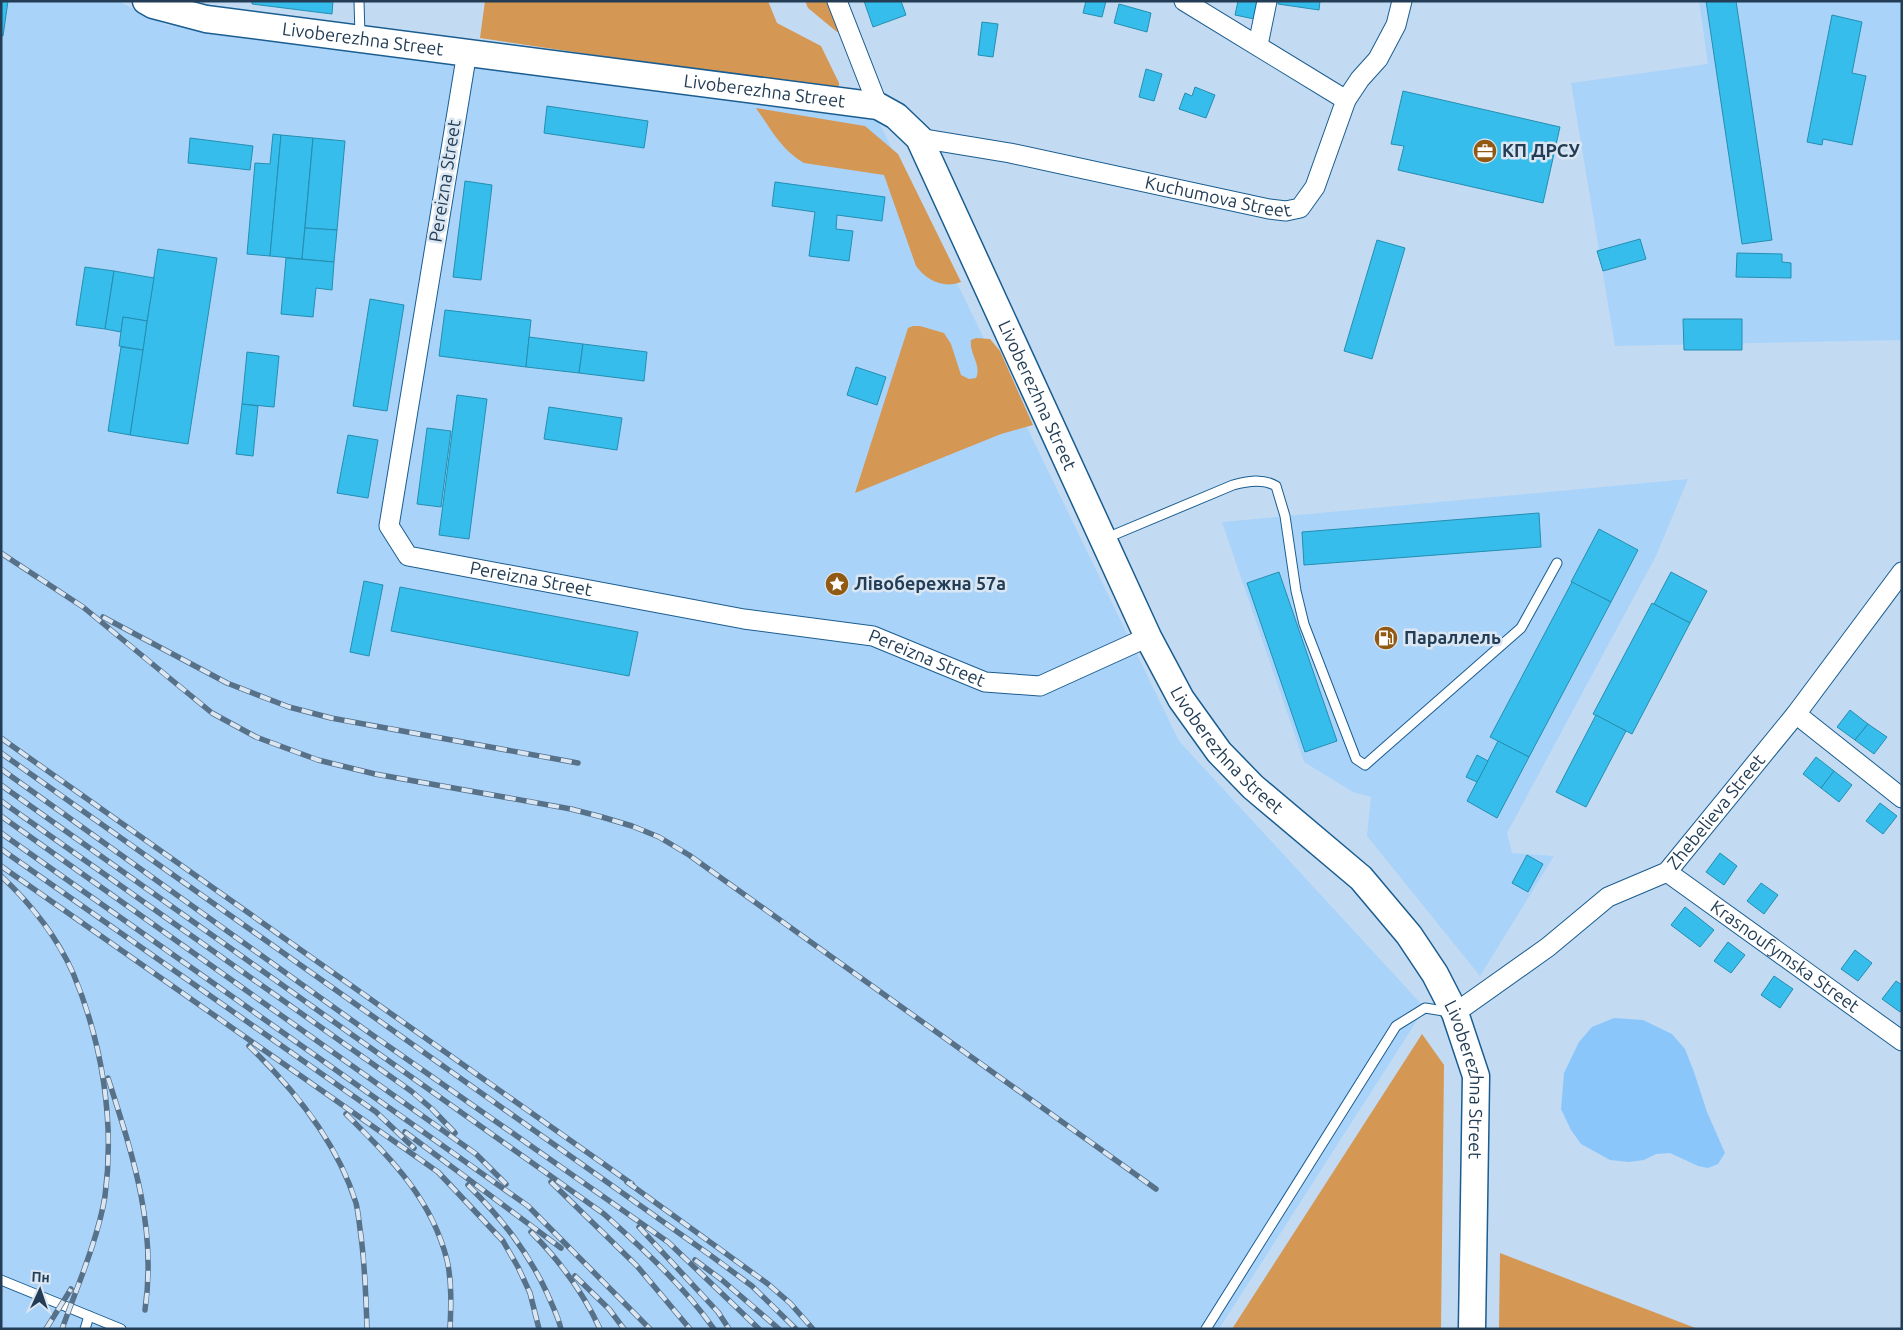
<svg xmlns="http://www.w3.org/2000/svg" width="1903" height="1330" viewBox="0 0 1903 1330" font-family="Ubuntu,sans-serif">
<rect width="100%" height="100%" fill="#c2dbf2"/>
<g fill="#aad3fa">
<polygon points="1,1 118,1 166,25 878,120 1179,741 1425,1008 1219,1329 1,1329"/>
<polygon points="1699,1 1902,1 1902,340 1615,346 1571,83 1708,64"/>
<polygon points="1688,479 1656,556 1507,833 1512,853 1554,856 1480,976 1367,836 1371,797 1353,792 1304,762 1222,522"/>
</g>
<g fill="#d59754">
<polygon points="485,1 768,1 777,23 821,46 839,83 839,88 831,90 480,38"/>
<polygon points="805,1 827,1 840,31 837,32 808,8"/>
<path d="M756,108L865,126L898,154L961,282C944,289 926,280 916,266L884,175L804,163C782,151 770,128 756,108Z"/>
<path d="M913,326H920L944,333L951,344L961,375L969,379L976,378C982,365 969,354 971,340L976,338L990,339L1000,351L1033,425L1001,434L855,493L908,328Z"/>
<polygon points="1422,1034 1444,1065 1441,1329 1232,1329"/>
<polygon points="1500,1253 1698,1329 1499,1329"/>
</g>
<polygon fill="#8bc6fb" points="1614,1018 1643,1020 1672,1034 1685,1049 1694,1072 1707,1112 1725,1153 1718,1164 1708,1168 1698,1166 1670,1153 1656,1154 1644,1160 1629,1162 1610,1160 1581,1144 1571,1130 1561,1109 1564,1073 1579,1042 1592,1027"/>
<g fill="#37bdeb" stroke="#248eb1">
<polygon points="1,1 8,1 3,36 1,36"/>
<polygon points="252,1 333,1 332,14 252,4"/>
<polygon points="864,1 901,1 906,15 873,27"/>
<polygon points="1086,1 1106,1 1102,17 1083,13"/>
<polygon points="1238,1 1263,1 1259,20 1235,15"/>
<polygon points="1278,1 1320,1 1319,10 1278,4"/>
<polygon points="1706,1 1736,1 1772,240 1742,244"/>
<polygon points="1119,4 1151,13 1147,32 1114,23"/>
<polygon points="1832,15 1862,22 1852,73 1866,76 1852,145 1823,139 1822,145 1807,142"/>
<polygon points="982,22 998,24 993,57 978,55"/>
<polygon points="1146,69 1162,74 1154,101 1139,97"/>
<polygon points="1195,87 1215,95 1206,118 1179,109 1185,93 1192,96"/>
<polygon points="1403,91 1560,127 1543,203 1398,170 1404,146 1391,144"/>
<polygon points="547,106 648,121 644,148 544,133"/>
<polygon points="273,134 281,135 270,256 247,254 255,163 270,164"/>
<polygon points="281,135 313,138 302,259 270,256"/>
<polygon points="190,138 253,146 250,170 188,163"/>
<polygon points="313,138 345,141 337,230 305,228"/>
<polygon points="465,181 492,185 481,280 453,277"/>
<polygon points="775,182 885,197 882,221 837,215 836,229 853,231 849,261 809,256 815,212 772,206"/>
<polygon points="305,228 337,230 334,262 302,259"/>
<polygon points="1640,239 1646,259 1603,271 1597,251"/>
<polygon points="1377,240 1405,248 1372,359 1344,351"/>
<polygon points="158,249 217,258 188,444 130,435"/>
<polygon points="1737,253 1782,254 1782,262 1791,263 1791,278 1736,277"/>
<polygon points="286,258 334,262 332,290 316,288 313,317 281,314"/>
<polygon points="85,267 114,271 105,329 76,325"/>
<polygon points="114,271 154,278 147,321 123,317 121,332 105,329"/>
<polygon points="370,299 404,305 387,411 353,406"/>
<polygon points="445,310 531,320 526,367 439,356"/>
<polygon points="123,317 147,321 143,350 119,346"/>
<polygon points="1683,319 1742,319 1742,350 1684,350"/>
<polygon points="529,337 583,344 579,373 526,367"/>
<polygon points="583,344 647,352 644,381 579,373"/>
<polygon points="121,347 143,350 130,435 108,431"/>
<polygon points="247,352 279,356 274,407 242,404"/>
<polygon points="856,367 886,377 877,405 847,395"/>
<polygon points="457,395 487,399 469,539 439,535"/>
<polygon points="242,404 258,406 253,456 236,454"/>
<polygon points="549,407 622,418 617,450 544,439"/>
<polygon points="427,428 451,431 441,507 417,504"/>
<polygon points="348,435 378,440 368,498 337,493"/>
<polygon points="1539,513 1541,547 1304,565 1302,532"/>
<polygon points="1599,529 1638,550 1611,602 1571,582"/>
<polygon points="1279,572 1337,741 1305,752 1247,583"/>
<polygon points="1671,572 1707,591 1690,623 1654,604"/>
<polygon points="364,581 383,585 369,656 350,652"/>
<polygon points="1572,582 1611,602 1529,757 1490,737"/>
<polygon points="400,587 638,632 629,676 391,631"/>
<polygon points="1652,603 1690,623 1632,734 1593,714"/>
<polygon points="1850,710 1868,724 1855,740 1837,727"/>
<polygon points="1596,715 1626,731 1586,807 1556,792"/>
<polygon points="1868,724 1887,737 1874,754 1855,740"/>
<polygon points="1498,741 1529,757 1497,818 1467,801"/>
<polygon points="1477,755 1488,761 1477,782 1466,777"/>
<polygon points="1816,757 1834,771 1821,788 1803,774"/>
<polygon points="1834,771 1852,785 1839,802 1821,788"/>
<polygon points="1880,803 1897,816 1883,834 1866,821"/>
<polygon points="1720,853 1737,866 1724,885 1706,872"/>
<polygon points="1527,855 1543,864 1528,892 1512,883"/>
<polygon points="1761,883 1778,895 1764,914 1747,901"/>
<polygon points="1685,907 1714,930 1700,947 1671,925"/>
<polygon points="1728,942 1745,955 1731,973 1714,961"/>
<polygon points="1855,950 1872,963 1858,981 1841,969"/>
<polygon points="1774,976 1793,989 1780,1008 1761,995"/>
<polygon points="1896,981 1902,985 1902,1009 1900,1012 1882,999"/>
</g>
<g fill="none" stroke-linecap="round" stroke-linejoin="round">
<g stroke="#1a5d90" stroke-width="11">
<g id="lane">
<polyline points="359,1 360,36"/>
<path d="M1104,539L1233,485C1247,481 1263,478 1276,486L1285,516L1296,591L1304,624L1356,759L1365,765L1521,628L1557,563"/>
<polyline points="1,1280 121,1329"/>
<polyline points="85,1329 89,1316"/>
<polyline points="1206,1329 1396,1026 1425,1008 1450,1012"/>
</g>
</g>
<g stroke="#1a5d90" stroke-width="21">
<g id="street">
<polyline points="837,1 878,106"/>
<polyline points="1258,45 1267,1"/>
<path id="s1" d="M467,52L389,526L408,556L744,619L873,636L985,682L1040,686L1148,637"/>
<polyline points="1346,100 1360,79 1378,59 1396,25 1402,1"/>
<path id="s2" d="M919,138L1010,153L1269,209L1286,211L1300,208L1315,187L1346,100L1184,1"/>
<polyline points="1796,714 1902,798"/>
<path id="s3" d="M1667,872L1902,1041"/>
<path id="s4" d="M1455,1013L1548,947L1608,897L1667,872L1796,714L1902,572"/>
</g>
</g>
<g stroke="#1a5d90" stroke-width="29">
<g id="secondary">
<path id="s5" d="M146,1L153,5L206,19L878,106L896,116L919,138L1148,637L1181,699L1219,752L1253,787L1361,878L1409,935L1435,974L1455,1013L1476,1076L1472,1329"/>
</g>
</g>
<use href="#lane" stroke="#fff" stroke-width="9"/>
<use href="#street" stroke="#fff" stroke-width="19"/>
<use href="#secondary" stroke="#fff" stroke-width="26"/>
<g stroke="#577189" stroke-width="5.5">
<g id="rail">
<polyline points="1,553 83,607 212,713 256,737 318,760 375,774 571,809 602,817 632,826 659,837 689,855 1156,1189"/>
<polyline points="103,617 227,683 289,707 331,718 578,763"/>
<polyline points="1,738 632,1184"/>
<polyline points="1,753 710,1255 752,1286 796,1329"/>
<polyline points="1,769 371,1034 668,1242 759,1329"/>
<path d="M1,785L604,1214C643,1249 683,1285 714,1329"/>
<polyline points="1,801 411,1091 432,1109 455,1133"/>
<polyline points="1,816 476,1154 506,1184"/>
<polyline points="1,833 528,1206 650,1329"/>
<polyline points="1,849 376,1112 414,1148"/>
<polyline points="1,866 438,1172 503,1241 518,1267 530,1293 539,1329"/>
<path d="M1,876C30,903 57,937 73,973C102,1042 115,1121 105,1196C98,1239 77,1287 62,1329"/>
<path d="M249,1046C294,1089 337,1142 356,1203C358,1211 359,1221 360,1229C365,1262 366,1296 367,1329"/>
<path d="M108,1078C133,1156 157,1227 145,1310"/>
<path d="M346,1114C390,1158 431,1197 447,1260C452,1282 451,1306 450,1329"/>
<polyline points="405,1132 561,1248"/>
<polyline points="551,1182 637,1266 690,1329"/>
<polyline points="627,1182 768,1284 790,1303 813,1329"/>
<path d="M468,1185C501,1218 527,1250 547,1293C552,1305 558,1316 561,1329"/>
<polyline points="639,1227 718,1312 729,1329"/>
<path d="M531,1232C559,1260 583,1292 600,1329"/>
<polyline points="695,1260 722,1280 779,1329"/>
<polyline points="575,1276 609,1309 624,1329"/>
<polyline points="46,1329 71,1289"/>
</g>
</g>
<use href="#rail" stroke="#dae6f2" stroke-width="4" stroke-dasharray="11" stroke-linecap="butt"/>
</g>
<defs>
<g id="office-disc" transform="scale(1.25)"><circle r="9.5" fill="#915911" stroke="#dae6f2"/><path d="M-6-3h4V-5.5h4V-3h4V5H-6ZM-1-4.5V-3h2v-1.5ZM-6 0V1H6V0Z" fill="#fff"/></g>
<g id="sight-disc" transform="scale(1.25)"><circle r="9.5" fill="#915911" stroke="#dae6f2"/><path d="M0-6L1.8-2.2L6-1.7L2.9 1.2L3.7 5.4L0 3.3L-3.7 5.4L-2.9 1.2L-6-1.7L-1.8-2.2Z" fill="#fff"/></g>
<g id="fuel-disc" transform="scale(1.25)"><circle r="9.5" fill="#915911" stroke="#dae6f2"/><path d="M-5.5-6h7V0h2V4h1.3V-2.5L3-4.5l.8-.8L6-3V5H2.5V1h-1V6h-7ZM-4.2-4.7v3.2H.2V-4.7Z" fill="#fff"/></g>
</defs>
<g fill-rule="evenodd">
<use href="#office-disc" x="1485" y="151"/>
<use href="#sight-disc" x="837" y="584"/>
<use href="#fuel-disc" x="1386" y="638"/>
</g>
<g text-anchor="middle" stroke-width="5" stroke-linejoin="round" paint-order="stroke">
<g font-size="18" fill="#223d55" stroke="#dae6f2">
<text dy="6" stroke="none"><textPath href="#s5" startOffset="221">Livoberezhna Street</textPath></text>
<text dy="6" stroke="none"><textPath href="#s5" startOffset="626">Livoberezhna Street</textPath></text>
<text transform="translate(445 181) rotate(-81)" y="6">Pereizna Street</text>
<text dy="6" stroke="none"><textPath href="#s2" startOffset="305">Kuchumova Street</textPath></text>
<text dy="6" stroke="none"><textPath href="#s5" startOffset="1076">Livoberezhna Street</textPath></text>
<text dy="6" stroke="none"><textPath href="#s1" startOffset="641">Pereizna Street</textPath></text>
<text dy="6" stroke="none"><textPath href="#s1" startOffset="1046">Pereizna Street</textPath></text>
<text dy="6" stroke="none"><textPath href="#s5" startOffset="1481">Livoberezhna Street</textPath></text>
<text dy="6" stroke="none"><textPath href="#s4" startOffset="334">Zhebelieva Street</textPath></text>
<text dy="6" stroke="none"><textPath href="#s3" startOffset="145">Krasnoufymska Street</textPath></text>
<text dy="6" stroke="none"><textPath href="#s5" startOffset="1901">Livoberezhna Street</textPath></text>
</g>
<g font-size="18" font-weight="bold" fill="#223d55" stroke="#dae6f2" text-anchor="start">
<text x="1502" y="157">КП ДРСУ</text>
<text x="854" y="590">Лівобережна 57а</text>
<text x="1404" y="644">Параллель</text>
</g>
</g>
<rect width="1903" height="1330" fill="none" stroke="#223d55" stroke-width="5"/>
<g transform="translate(40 1290) rotate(3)" stroke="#dae6f2" stroke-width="4" paint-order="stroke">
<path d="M0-4L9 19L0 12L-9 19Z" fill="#223d55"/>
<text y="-8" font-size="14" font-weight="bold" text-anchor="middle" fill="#223d55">Пн</text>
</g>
</svg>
